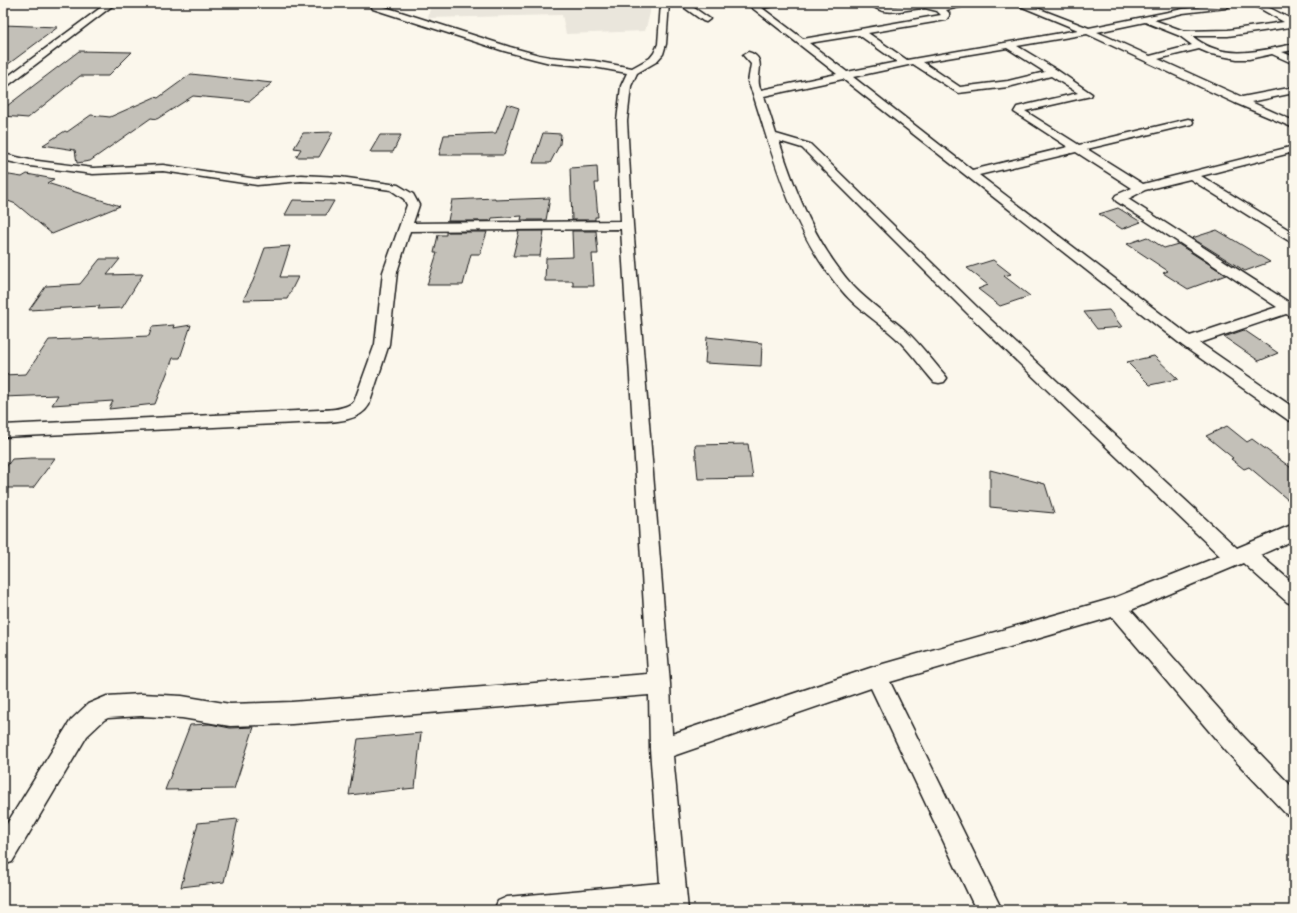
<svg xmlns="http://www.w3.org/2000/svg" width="1297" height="913" viewBox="0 0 1297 913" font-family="'Indie Flower',sans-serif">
<rect width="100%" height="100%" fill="#fbf7ec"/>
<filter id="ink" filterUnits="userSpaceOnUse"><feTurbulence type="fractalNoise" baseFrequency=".025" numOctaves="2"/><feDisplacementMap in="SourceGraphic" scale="8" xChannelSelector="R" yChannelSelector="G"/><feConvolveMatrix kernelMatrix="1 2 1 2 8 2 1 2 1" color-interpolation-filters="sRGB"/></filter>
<g filter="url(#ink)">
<polygon fill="#eae6dc" points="431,3 650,3 650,13 645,31 566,34 562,15 428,18"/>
<g fill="#c3c0b8" stroke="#1c1c1c">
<polygon points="3,25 58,27 3,68"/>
<polygon points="79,51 132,52 108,76 80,76 28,118 3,116 3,109"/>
<polygon points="191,74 272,83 250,101 193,96 157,119 151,118 90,161 77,163 75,150 43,145 65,131 67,132 91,115 110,117 155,97 158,98"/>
<polygon points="507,104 519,108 504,155 439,155 444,135 496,133"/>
<polygon points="333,132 319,157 296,157 301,149 294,148 303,133"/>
<polygon points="543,133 561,134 560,144 550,163 533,163"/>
<polygon points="380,135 401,135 393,152 370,152"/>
<polygon points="597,166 598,183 595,183 598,217 595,217 595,220 572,220 570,168"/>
<polygon points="3,174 22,177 27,174 54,179 47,183 120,206 52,234 16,204 3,199"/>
<polygon points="495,198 495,200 550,198 546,220 521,220 522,216 492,218 491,221 448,221 452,200"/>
<polygon points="293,200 334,201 326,215 285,215"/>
<polygon points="1118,208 1141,222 1122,229 1099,214"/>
<polygon points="1217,230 1270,262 1245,271 1192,238"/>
<polygon points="519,231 544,231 540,256 513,256"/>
<polygon points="572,231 596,231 598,254 592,254 594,286 573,286 573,281 545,281 546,258 573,257"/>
<polygon points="446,232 487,232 480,254 471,254 463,285 427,285 437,253 434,253 438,235 446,235"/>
<polygon points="1147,237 1164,248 1178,244 1226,275 1188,289 1163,273 1168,271 1127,244"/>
<polygon points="290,246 280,277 298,277 287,299 243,300 253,281 265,248"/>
<polygon points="100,259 120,259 107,275 143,274 122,308 98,309 100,306 29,310 46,286 80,284"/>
<polygon points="993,260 1011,274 1004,276 1030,296 1000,306 978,289 988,285 967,268"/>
<polygon points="1109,310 1122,327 1097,329 1084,312"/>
<polygon points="174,325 173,328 191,325 180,358 173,358 155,404 109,409 113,401 52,405 58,395 3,397 3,375 26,374 49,340 149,336 152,327"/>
<polygon points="1244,330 1278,353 1259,361 1224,337"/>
<polygon points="707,337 762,343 761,366 705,363"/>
<polygon points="1154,356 1178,379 1150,385 1127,362"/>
<polygon points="1227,426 1247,442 1252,439 1294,470 1294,505 1249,467 1244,469 1231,459 1233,458 1206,436"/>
<polygon points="748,444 753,478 698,479 695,445"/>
<polygon points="31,458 55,458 33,488 3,488 3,471 12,459"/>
<polygon points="990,470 1045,484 1054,513 990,507"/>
<polygon points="210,724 230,728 254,727 234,789 165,790 190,725"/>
<polygon points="421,733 415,788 349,795 358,739"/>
<polygon points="238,819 224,882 181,887 198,823"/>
</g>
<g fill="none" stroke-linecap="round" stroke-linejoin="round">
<g stroke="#1c1c1c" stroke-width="3">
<g id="minor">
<polygon points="107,3 116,3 6,87 3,88 3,80"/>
<path d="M370,3H378L379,5L510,47L539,55L550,57L594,61L632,68L650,58L654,53L658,44L661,3H669L666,44L663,54L656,62L637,73L631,86L627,121L633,225L670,684L672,734L876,666L1114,598L1220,556L968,314L802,148L779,141C796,193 816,245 853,286C869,303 889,316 906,331C920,344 932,360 944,374L947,378L944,382L939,383L934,382C921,367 910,351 896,338C879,322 858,310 843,292C794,236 775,163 753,94L748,82L751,64L743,55L748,52C770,58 753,78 761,90L837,74L746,3L757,4L781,3L780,5L762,8L803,39L941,15L937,11C933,10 929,9 925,8C907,8 883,19 870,3H879L884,7L925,4L940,7L955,3H970L969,5L946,10L949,13V16L946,20L868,33L907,60L1078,30L1013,3H1024L1089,28L1183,9L1234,3L1226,8L1183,13L1154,20L1184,31L1228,30L1284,22L1250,3H1260L1293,20L1294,24L1290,27L1228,36H1192C1223,62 1258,51 1294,44V50L1282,52L1294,57V64L1272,54L1249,59H1237L1211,54L1199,49L1158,59L1242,97L1294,87V93L1251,102L1294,121V128L1235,103L1087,34L1017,46L1057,70L1092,94L1091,96L1025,111L1079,145L1188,119L1192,120L1193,122L1192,124L1087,149L1143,184L1294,146V152L1201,176L1294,233V242L1289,241L1190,179L1145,190L1128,199L1290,303L1294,301V317L1286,314L1200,343L1294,408V422L1288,420L1183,346L843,79L764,96L776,134L810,144L978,308L1237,548L1294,524V540L1260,555L1294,584V605L1287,602L1243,563L1131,610L1242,735L1294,789V818L1286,814L1226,751L1112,617L890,682L1002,910H976L871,688L673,756L688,910H494L498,901L507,897L660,883L650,749L649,695L292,724L230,726L182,718L141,716L108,718L104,720L87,736L12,862L3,865V830L71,720L88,704L107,696L141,694L182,696L230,704L292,702L648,674L621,229L410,231L397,272L389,344L369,405C360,421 335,422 319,422L3,437V425L319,410C332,410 344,409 354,402L375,344L383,272L407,205L404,199L391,190L340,183L301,181L257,185L163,171L93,174L30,166L3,160V154L30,160L93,168L163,165L257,179L301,175L340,177L398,185L413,194L419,205L413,223L621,221L617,121L621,86L627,73L594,67L550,63L534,59L504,51L373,9ZM1145,22L1180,36L1192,45L1150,56L1097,32ZM859,35L897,62L847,72L809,43ZM1007,48L1045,72L1008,81L960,87L923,62ZM913,64L958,93L1008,87L1051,76L1078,93L1017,107L1014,112L1068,147L972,170L853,77ZM1076,152L1132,188L1116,195L1114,198L1116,201L1277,307L1190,336L979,175Z"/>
<polygon points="678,3 687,3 710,19 706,22 703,21"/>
</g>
</g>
<use href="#minor" fill="#fbf7ec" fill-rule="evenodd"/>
</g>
</g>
<rect width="1297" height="913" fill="none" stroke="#fbf7ec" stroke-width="16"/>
<rect x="8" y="8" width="1281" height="897" fill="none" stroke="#1c1c1c" stroke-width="1.5" filter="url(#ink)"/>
</svg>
